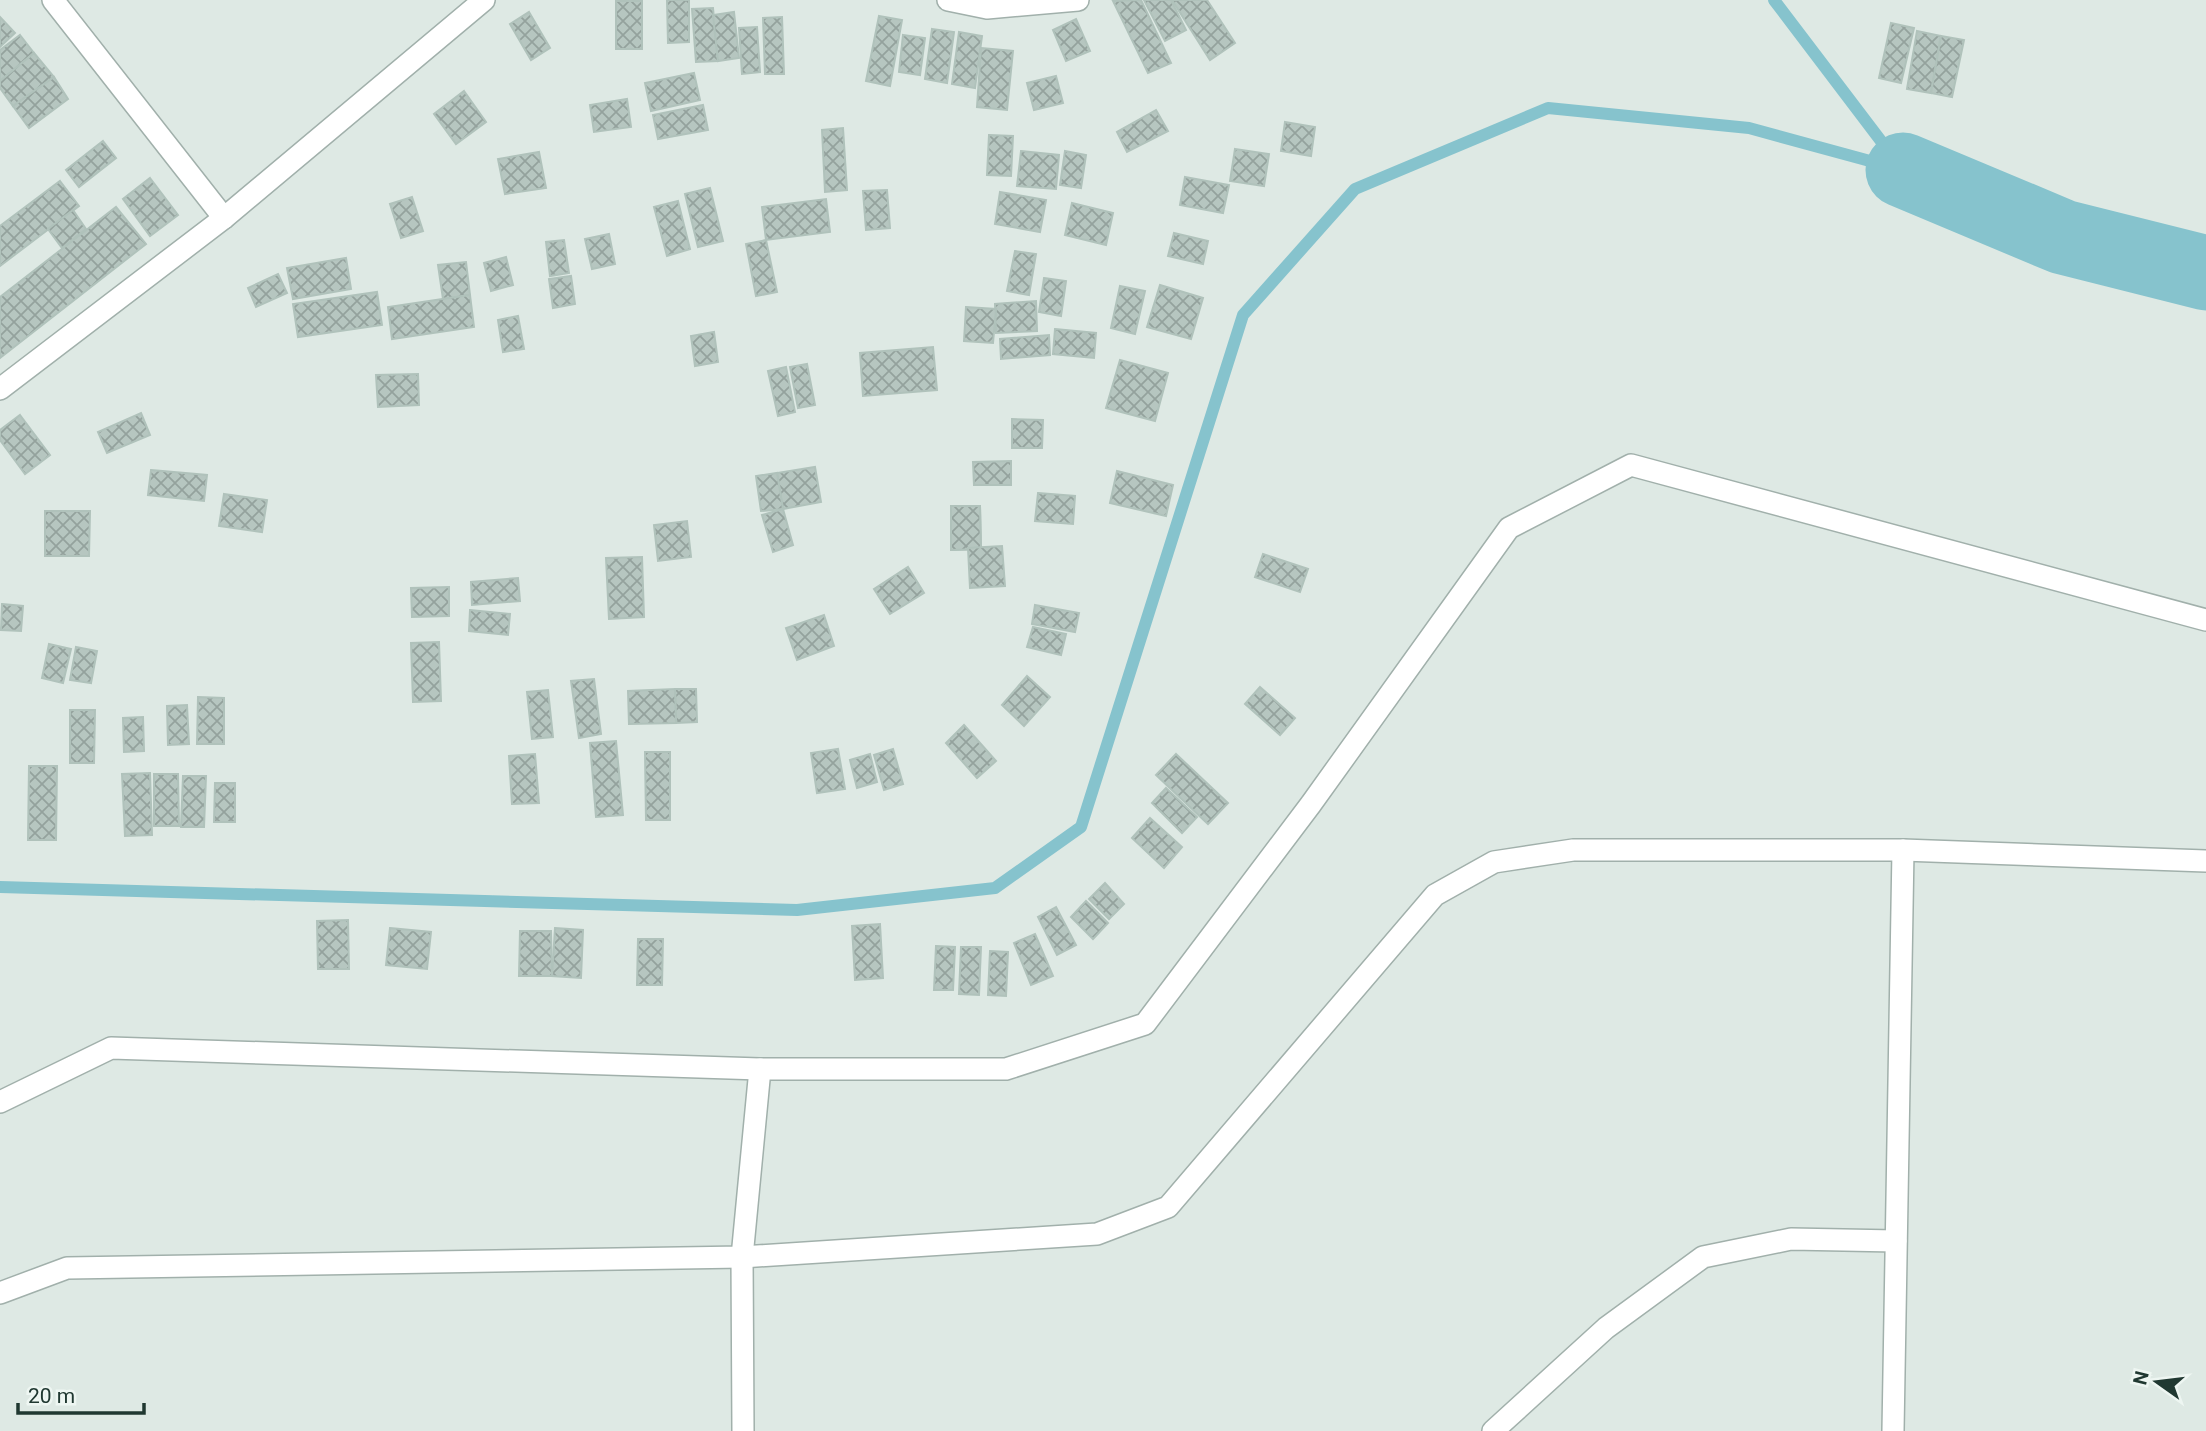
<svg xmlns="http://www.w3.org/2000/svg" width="2206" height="1431" viewBox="0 0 2206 1431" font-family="Roboto,sans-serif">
<defs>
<pattern id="building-cross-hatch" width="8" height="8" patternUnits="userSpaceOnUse" patternTransform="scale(1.75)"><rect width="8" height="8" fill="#b6c6c0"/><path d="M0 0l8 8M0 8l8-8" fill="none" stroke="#94a29d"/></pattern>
</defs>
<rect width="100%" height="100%" fill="#dee9e4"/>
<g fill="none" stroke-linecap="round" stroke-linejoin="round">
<g stroke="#86c3cd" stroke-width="12">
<polyline points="1774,0 1903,170"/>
<polyline points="0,887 797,910 995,888 1081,827 1243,315 1355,189 1548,108 1749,128 1903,170"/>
</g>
<polyline stroke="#86c3cd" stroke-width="75" points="1903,170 2063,237 2206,273"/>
</g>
<g fill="url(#building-cross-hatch)" stroke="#b0c2bb" stroke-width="2">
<polygon points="667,0 689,0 689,42 668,43"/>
<polygon points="1141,0 1171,63 1148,73 1113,1"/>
<polygon points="1144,0 1171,0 1186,30 1165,41"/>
<polygon points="1172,0 1207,0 1235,43 1210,60"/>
<rect x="616" y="1" width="26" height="48"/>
<polygon points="713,8 718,61 696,62 692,9"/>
<polygon points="529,12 550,48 531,60 510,24"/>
<polygon points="734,12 739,58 718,61 713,15"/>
<polygon points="879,16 902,20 890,86 866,81"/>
<polygon points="0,17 15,33 0,47"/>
<polygon points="782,17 784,74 765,74 763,18"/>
<polygon points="1076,19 1090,51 1066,61 1053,30"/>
<polygon points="1891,23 1914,28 1901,83 1879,78"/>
<polygon points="757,27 760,72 742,74 739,28"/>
<polygon points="932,29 954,32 947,83 925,79"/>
<polygon points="1917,31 1941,36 1931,93 1907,89"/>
<polygon points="959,32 982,36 975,88 952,84"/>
<polygon points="20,35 34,53 0,81 0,50"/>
<polygon points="903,35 925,38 920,75 899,72"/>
<polygon points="1941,36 1964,40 1952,97 1931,93"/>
<polygon points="981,48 1013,51 1007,110 977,107"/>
<polygon points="34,53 54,77 13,106 0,88 0,81"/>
<polygon points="694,73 700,100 651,111 645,83"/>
<polygon points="1056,76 1063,103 1034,110 1027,83"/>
<polygon points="54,77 68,99 29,128 13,106"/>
<polygon points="464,91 486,122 456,144 434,114"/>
<polygon points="627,99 631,127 594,132 590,105"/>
<polygon points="703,105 708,130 658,139 653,115"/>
<polygon points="1156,110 1168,131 1127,152 1117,132"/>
<polygon points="1285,122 1315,127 1311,156 1281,151"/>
<polygon points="843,128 847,190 825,192 822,130"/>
<polygon points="989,135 1013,136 1011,176 987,175"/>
<polygon points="103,141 116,158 79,187 66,170"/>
<polygon points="1235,149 1269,154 1264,186 1230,181"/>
<polygon points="1021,151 1059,155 1056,189 1017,186"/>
<polygon points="1065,151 1086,155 1081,188 1060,185"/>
<polygon points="539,152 546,188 505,194 498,159"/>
<polygon points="1185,177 1229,185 1223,213 1180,205"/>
<polygon points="150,178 178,215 150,236 123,199"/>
<polygon points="60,181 79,206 0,266 0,226"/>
<polygon points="710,188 723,241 698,247 685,194"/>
<polygon points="887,190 890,228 866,230 863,191"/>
<polygon points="1000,192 1046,200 1040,232 995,224"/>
<polygon points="412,197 423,231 401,238 390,204"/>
<polygon points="826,199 830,232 766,240 762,207"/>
<polygon points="678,201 690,249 667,256 654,207"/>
<polygon points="1072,203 1113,213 1106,245 1065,235"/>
<polygon points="116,207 146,244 0,358 0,297"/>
<polygon points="73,210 86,229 62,248 48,229"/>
<polygon points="1174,233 1208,241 1203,264 1168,256"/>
<polygon points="609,234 615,264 592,269 585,239"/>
<polygon points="564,240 569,273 550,276 546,242"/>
<polygon points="766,240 777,292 756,296 746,244"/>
<polygon points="1015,251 1036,254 1029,295 1007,291"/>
<polygon points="506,257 513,285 491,291 484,263"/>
<polygon points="346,258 351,289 293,299 287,268"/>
<polygon points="466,262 470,295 443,299 438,265"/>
<polygon points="278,274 287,293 256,307 248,288"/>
<polygon points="571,276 575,304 553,308 549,279"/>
<polygon points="1044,278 1066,281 1061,316 1039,312"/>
<polygon points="1160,285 1203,298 1191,339 1147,327"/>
<polygon points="1120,286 1145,291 1135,334 1111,328"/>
<polygon points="377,292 382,325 298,337 293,304"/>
<polygon points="470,295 474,327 392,339 388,307"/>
<polygon points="1036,301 1037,331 996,333 995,304"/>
<polygon points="966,307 996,309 993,343 964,341"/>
<polygon points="518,316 524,349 503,352 498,320"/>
<polygon points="1055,329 1096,333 1094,358 1053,354"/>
<polygon points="714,332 718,362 695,366 691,336"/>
<polygon points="1049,335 1050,355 1001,359 1000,339"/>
<polygon points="933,347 937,390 863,396 860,353"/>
<polygon points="1120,360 1168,373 1155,421 1106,408"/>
<polygon points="807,364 815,405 798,408 790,367"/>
<polygon points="786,367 795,412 778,416 768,371"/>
<polygon points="418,374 419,405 378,407 376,375"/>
<polygon points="141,413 150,435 107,453 98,432"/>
<polygon points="20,415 50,455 25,474 0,440 0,430"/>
<polygon points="1012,419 1043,420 1042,448 1012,448"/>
<polygon points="1011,461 1011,485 974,485 973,462"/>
<polygon points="815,467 821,502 783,509 777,473"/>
<polygon points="151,470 207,475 204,501 148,495"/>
<polygon points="1117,471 1173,485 1166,516 1110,503"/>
<polygon points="777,473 783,509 761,511 756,476"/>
<polygon points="1038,493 1075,496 1073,524 1035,521"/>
<polygon points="224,494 267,500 262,532 219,526"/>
<polygon points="951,506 980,506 981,549 951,550"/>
<polygon points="951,506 980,506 981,549 951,550"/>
<polygon points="783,509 793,545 773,552 762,515"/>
<polygon points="45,511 90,511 89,556 45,556"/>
<polygon points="687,521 691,557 658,561 654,525"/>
<polygon points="1002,546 1005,586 970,588 968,548"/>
<polygon points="1263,554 1308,569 1300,592 1255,577"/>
<polygon points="642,557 644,617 609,619 606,558"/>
<polygon points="908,567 924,593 890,614 874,589"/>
<polygon points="518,578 520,601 472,605 471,582"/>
<polygon points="449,587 449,616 412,617 411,588"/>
<polygon points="2,604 23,606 21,631 1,630"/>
<polygon points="1035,605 1079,613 1075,632 1032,624"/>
<polygon points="470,610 510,614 508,635 469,631"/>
<polygon points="824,615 834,646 797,660 786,628"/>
<polygon points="1033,627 1066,634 1061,655 1027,647"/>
<polygon points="439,642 441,701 413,702 411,643"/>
<polygon points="49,644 71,649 63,683 42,678"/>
<polygon points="76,647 97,651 91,683 70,680"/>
<polygon points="1027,676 1050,697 1024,726 1002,705"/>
<polygon points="594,679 601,734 579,738 571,681"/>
<polygon points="1260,687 1295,718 1280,735 1245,704"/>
<polygon points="675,689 696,689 697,722 676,723"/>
<polygon points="675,689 676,723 629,724 628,691"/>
<polygon points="548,690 553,737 532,739 527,692"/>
<polygon points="198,697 224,698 224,744 197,744"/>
<polygon points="187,705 189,744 168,745 167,706"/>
<polygon points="70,710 95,710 94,763 70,763"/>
<polygon points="143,717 144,751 124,752 123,718"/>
<polygon points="964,725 996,761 977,778 946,743"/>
<polygon points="616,741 623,815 596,817 590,743"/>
<polygon points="838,749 845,789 817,793 811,753"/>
<polygon points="893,749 903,784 884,790 874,755"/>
<polygon points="645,752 670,752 670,820 646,820"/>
<polygon points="535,754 539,803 512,804 509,756"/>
<polygon points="870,754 877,782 857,788 850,760"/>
<polygon points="1176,754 1228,803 1208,824 1156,775"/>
<polygon points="29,766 57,766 56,840 28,840"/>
<polygon points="150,773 152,835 125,836 122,774"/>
<polygon points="154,774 178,774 179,826 154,826"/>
<polygon points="183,776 206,776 204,827 181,827"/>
<polygon points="215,783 235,783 235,822 214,822"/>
<polygon points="1166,788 1197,817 1182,833 1152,803"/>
<polygon points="1150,818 1182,847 1164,868 1132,838"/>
<polygon points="1105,883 1124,904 1109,919 1089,899"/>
<polygon points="1086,901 1108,923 1093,939 1071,917"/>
<polygon points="1056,907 1076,945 1057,955 1038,917"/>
<polygon points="348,920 349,969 318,969 317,921"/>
<polygon points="880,924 883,978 855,980 852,926"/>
<polygon points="390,928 431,932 427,969 386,965"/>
<polygon points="555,928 583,930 581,978 552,976"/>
<polygon points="520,931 551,931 552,976 519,976"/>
<polygon points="1035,934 1053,976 1031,985 1014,943"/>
<polygon points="638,939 663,939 662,985 637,985"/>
<polygon points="936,946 955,947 953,990 934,990"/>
<polygon points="961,947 981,947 979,995 959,994"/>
<polygon points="990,951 1008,952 1006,996 988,995"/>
</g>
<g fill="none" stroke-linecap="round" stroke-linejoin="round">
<g stroke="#a1b0ab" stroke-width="24">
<g id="street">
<polyline points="53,0 224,218"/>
<polyline points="948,0 987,8 1078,0"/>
<polyline points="0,389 224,218 484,0"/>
<polyline points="0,1102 111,1048 760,1069 1006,1069 1145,1024 1311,804 1509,528 1631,465 2206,620"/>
<polyline points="0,1293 67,1268 742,1257 1097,1234 1168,1207 1435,895 1494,862 1573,850 1903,850 2206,861"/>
<polyline points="743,1431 742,1257 760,1069"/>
<polyline points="1493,1431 1606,1328 1703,1257 1791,1239 1896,1241"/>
<polyline points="1893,1431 1903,850"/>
</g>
</g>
<use href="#street" stroke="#fff" stroke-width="21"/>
</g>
<g transform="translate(2157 1382) rotate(284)" stroke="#eef6f2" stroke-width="5" paint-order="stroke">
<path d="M0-5L12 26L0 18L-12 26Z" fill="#203831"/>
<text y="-10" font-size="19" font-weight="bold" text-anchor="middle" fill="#203831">N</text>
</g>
<path d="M18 1403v10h126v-10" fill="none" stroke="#203831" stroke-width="3.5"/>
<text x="28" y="1403" font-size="21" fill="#203831" stroke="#eef6f2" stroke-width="5" paint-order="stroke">20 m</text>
</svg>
